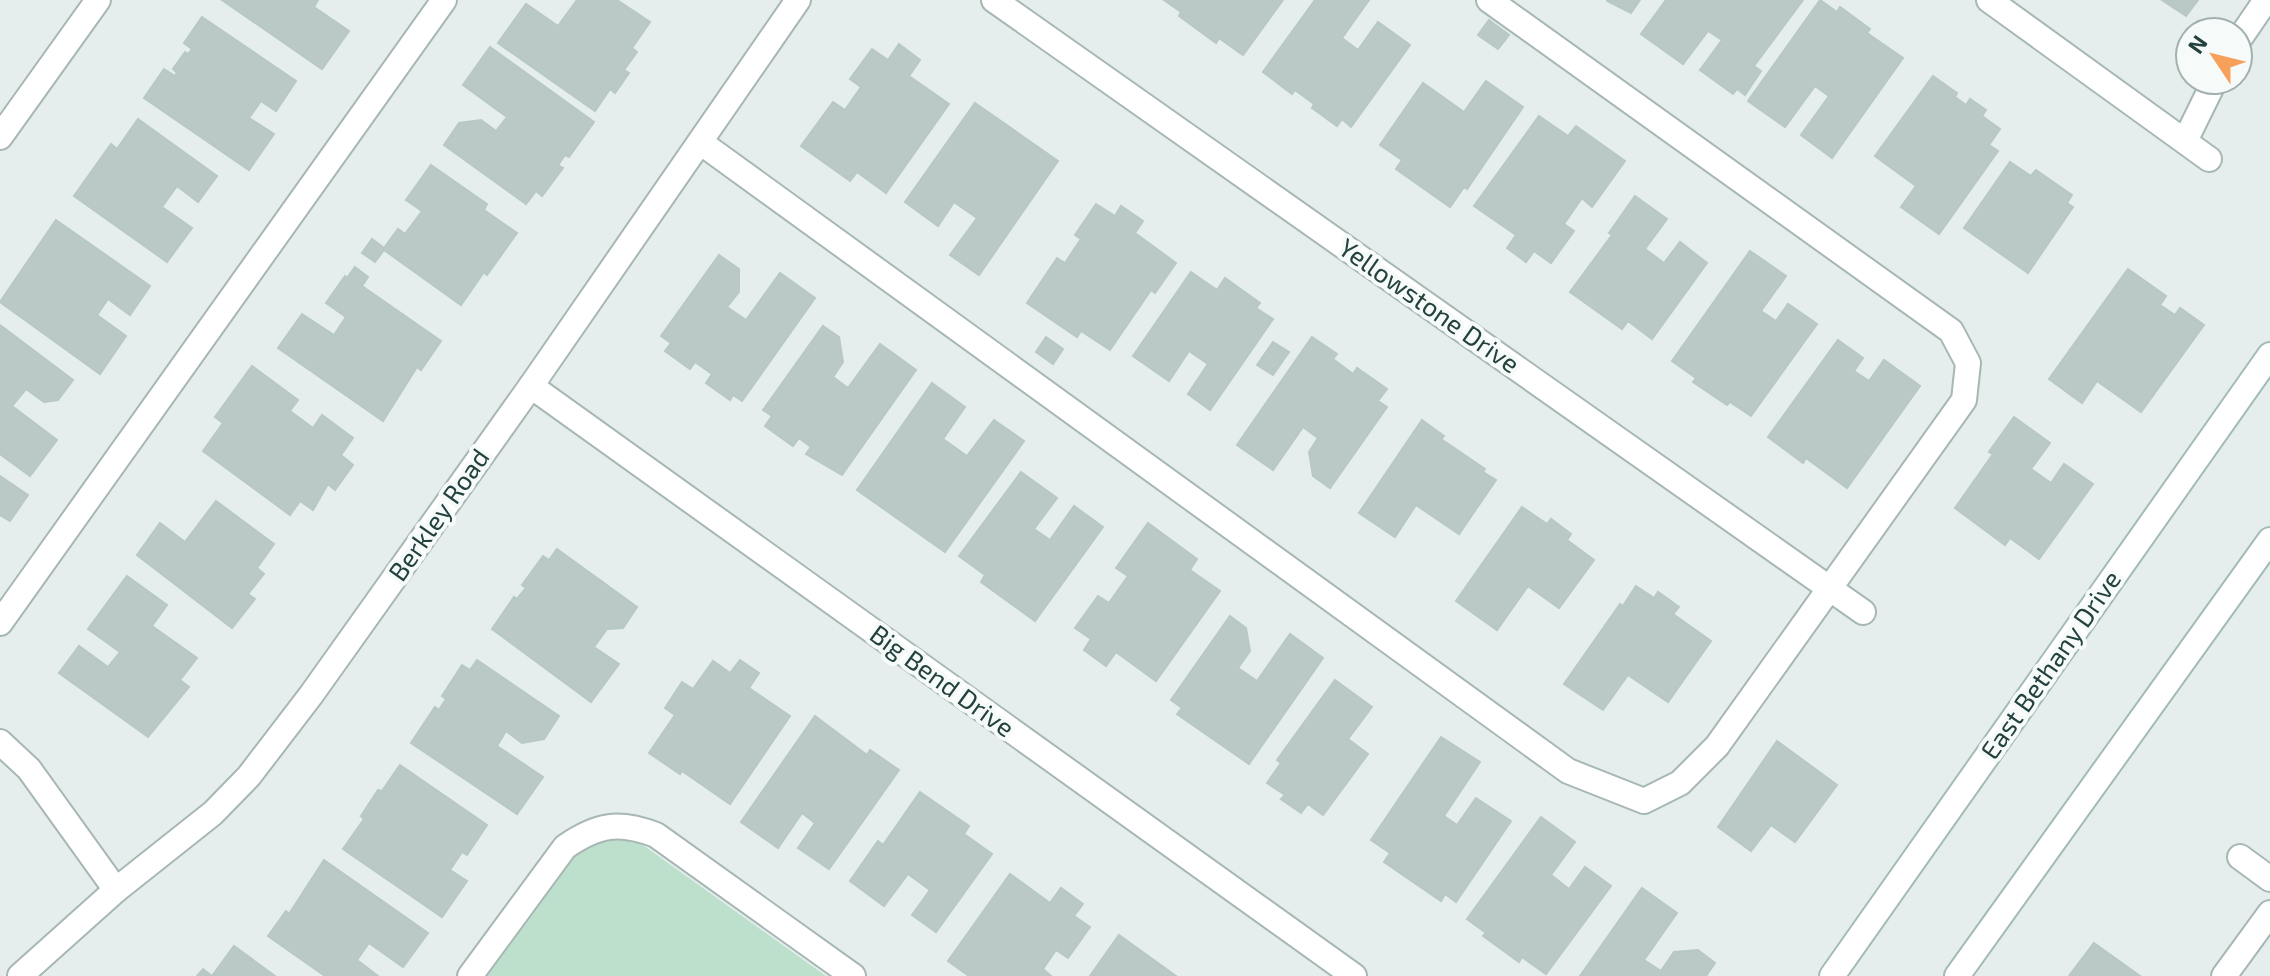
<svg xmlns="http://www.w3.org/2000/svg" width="2270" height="976" viewBox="0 0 2270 976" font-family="'Exo 2',sans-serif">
<rect width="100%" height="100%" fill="#e5eeec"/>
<polygon fill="#bde0cd" points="601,815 826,976 486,976"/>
<g fill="#bac9c6" stroke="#b7c8c5" stroke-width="2">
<polygon points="222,0 318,0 314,7 349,31 322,69"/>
<polygon points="577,0 617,0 650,22 632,48 637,52 624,70 629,73 615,93 610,89 595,111 498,43 526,4 558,26"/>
<polygon points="1164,0 1283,0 1243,55 1219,38 1216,43 1179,16 1181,12"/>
<polygon points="1315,0 1369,0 1342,38 1358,50 1378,22 1410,45 1351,127 1342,119 1337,126 1312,108 1314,104 1295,90 1292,94 1263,72"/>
<polygon points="1640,0 1631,13 1607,1 1607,0"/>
<polygon points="1666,0 1803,0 1754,66 1761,71 1745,95 1737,89 1733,94 1700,70 1722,40 1708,31 1683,64 1641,34"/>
<polygon points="1820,0 1837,12 1840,7 1870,29 1867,33 1903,58 1832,158 1801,135 1829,96 1815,86 1785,127 1748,101"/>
<polygon points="2162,0 2198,0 2186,16"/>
<polygon points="202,17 296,81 276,111 261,101 249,118 274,134 249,170 144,98 164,69 175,76 177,73 173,69 185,52 188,54 192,49 184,43"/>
<polygon points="1489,20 1509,35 1498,49 1478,35"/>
<polygon points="899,44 920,60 909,76 949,104 886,193 857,172 850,181 801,146 833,102 845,110 861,87 850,79 872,49 888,60"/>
<polygon points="490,47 594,122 569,157 565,155 558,165 563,168 542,196 536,191 526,204 444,145 459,123 481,120 496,131 507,117 463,85"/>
<polygon points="1933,76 1957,93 1955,97 1966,105 1970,99 1986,110 1982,116 2000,129 1989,145 1998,151 1939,234 1901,207 1916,186 1875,156"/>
<polygon points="1486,81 1523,107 1467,189 1464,187 1450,207 1396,169 1402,160 1380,145 1423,83 1464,112"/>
<polygon points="975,103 1058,161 979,275 950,255 977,218 954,202 938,226 905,202"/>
<polygon points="1539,116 1568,136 1576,126 1625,161 1592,207 1582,198 1564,224 1574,231 1551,263 1534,251 1526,262 1507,248 1516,235 1474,206"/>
<polygon points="138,119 217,176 198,202 177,186 162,207 192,228 167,262 74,196 111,144 117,149"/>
<polygon points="2010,162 2031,176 2036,170 2072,195 2067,203 2073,207 2028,273 1964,228"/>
<polygon points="431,165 487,204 484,210 517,233 487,275 484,272 461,305 384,250 375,262 362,253 372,239 384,248 398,229 405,234 422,211 406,200"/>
<polygon points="1635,196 1667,219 1645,249 1664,263 1680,242 1707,263 1652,339 1628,321 1622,329 1570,292 1612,235 1609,233"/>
<polygon points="1096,204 1115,216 1121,206 1143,221 1135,233 1176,263 1155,293 1151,290 1110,350 1081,331 1077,337 1027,303 1057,258 1065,263 1081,239 1075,235"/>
<polygon points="56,220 150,286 130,315 108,299 97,315 126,336 100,374 0,302"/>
<polygon points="1750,251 1786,276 1761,311 1776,321 1788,304 1817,324 1751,416 1730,402 1727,405 1693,382 1696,378 1672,361"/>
<polygon points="719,255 739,269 739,292 727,307 746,320 780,273 815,298 742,401 733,395 730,400 706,383 712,374 695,362 690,369 665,351 671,343 661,336"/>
<polygon points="355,267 368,277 362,286 441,341 421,370 417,367 383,421 278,348 302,314 334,335 346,317 326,303 345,276 347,278"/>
<polygon points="2128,269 2166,296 2160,305 2175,315 2180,308 2204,325 2141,412 2097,381 2082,403 2049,379"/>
<polygon points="1191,272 1217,290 1225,278 1260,303 1256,308 1273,319 1210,410 1188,394 1208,364 1189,351 1169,381 1133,356"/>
<polygon points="0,325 73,380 58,400 44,402 26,389 12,406 57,440 30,476 0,454"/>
<polygon points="823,326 839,337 843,362 833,377 848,388 880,344 916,370 842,475 806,454 811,447 799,438 793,446 765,426 772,416 763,410"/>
<polygon points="1046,337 1063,349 1053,364 1036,352"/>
<polygon points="1312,337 1337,354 1333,359 1353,374 1357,368 1387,389 1378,401 1387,407 1330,488 1313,476 1309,452 1318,438 1303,427 1273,470 1237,445"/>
<polygon points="1838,340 1863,358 1854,371 1869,381 1884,360 1920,386 1847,488 1806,458 1803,463 1768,437"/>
<polygon points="1273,342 1289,352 1273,375 1257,365"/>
<polygon points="252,366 298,400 290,411 313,428 322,415 353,438 341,455 353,465 335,490 328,484 313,510 300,501 290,515 203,451 223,423 215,417"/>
<polygon points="932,383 965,407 943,439 967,456 994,420 1024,441 945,552 857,490"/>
<polygon points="2014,417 2050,443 2031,469 2051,483 2064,464 2093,484 2039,559 2010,538 2005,545 1955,508 1993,454 1989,452"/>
<polygon points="1422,420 1444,436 1441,439 1485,469 1483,472 1496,480 1459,534 1416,505 1395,537 1359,513"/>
<polygon points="1021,472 1057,498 1034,529 1050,540 1074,506 1103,527 1035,621 981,582 985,575 959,556"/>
<polygon points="0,476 28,495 10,521 0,515"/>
<polygon points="216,501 274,544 257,568 264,574 248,594 255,599 232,628 137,555 160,523 185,542"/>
<polygon points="1522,507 1547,524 1551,519 1571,534 1567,540 1594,560 1559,608 1528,586 1497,630 1456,601"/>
<polygon points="1148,523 1197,559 1190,570 1220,591 1156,681 1116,652 1106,666 1084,650 1091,639 1075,628 1098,596 1109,603 1128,576 1116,568"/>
<polygon points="557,549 637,607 623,628 607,629 594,647 619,664 591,702 492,629 514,597 517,599 526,588 522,585 543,556 549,560"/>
<polygon points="127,576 167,605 152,626 197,658 180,680 189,687 148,737 59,673 79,646 108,667 120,652 88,629"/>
<polygon points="1636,586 1654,598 1658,592 1679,607 1673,614 1711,641 1668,702 1628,675 1603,710 1564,684 1620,604 1623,606"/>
<polygon points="1230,616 1246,628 1250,651 1238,668 1257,681 1290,634 1323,658 1249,764 1177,714 1182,708 1171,700"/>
<polygon points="477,660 559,716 544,739 522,743 506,731 497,746 543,777 517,814 411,743 435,707 439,710 446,699 442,696 462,665 470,670"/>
<polygon points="740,660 759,673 749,688 790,716 730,804 682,771 680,774 649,753 675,715 665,708 682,682 693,689 713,661 730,673"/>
<polygon points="1335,680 1372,707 1348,739 1368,754 1323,815 1308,804 1301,813 1281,799 1285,795 1267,783 1281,763 1277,760"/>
<polygon points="815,716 867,755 870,750 899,770 829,869 798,848 815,823 802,813 778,848 741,822"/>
<polygon points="1441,737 1480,762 1444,816 1457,825 1476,798 1511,821 1456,902 1445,894 1441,901 1384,862 1390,853 1371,840"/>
<polygon points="1777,741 1837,785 1795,842 1771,825 1751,851 1718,827"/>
<polygon points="400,765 487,825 467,855 462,852 450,870 467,881 442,917 343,849 364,819 361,816 378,790 382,791"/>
<polygon points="920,792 969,826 964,834 992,854 936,932 912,915 930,890 908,874 884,906 850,881 878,841 883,845"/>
<polygon points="1541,817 1575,842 1551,875 1569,889 1585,867 1611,886 1546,974 1522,957 1519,962 1483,936 1486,933 1467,919"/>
<polygon points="324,860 428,933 403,967 369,943 357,960 378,976 325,976 268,936 286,911 289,914"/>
<polygon points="1010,874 1050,903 1061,888 1083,904 1074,916 1090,927 1068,958 1056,950 1043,969 1051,976 969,976 948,961"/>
<polygon points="1642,888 1677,913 1644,960 1661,971 1674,952 1698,950 1715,963 1706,976 1580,976"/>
<polygon points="1119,935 1176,976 1090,976"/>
<polygon points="2094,943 2140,976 2069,976"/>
<polygon points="234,946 275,976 197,976 203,969 212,976"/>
</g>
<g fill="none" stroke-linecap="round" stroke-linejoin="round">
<g stroke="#a7b7b5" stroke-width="28">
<g id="lane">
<polyline points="2238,41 2266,0"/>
<polyline points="2185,141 2215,80"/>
<polyline points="700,142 1568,771 1644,801 1680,783 1717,746 1964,400 1968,363 1951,331 1489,0"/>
<polyline points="0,623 444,0"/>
<path d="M470,976L565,847C598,824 619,821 656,835L853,976"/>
<polyline points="2224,976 2270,913"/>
</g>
</g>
<g stroke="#a7b7b5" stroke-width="28">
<g id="street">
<polyline points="994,0 1863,612"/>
<polyline points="1989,0 2209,159"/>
<polyline points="0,137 98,0"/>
<polyline points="531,386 1354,976"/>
<polyline points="0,742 29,769 116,890"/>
<polyline points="2240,857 2270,879"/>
<polyline points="20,976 116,890 213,813 249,776 311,695 531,386 798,0"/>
</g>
</g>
<g stroke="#a3bbb7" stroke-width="28">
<g id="secondary">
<polyline points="1832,976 2270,355"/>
<polyline points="1957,976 2270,540"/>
</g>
</g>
<use href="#lane" stroke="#fff" stroke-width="24"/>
<use href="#street" stroke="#fff" stroke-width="24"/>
<use href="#secondary" stroke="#fff" stroke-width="24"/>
</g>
<g text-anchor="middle" stroke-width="8" stroke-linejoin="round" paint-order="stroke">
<g font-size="26" fill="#23413f" stroke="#f6faf9">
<text transform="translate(1429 306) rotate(35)" y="9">Yellowstone Drive</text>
<text transform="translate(439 515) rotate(-55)" y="9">Berkley Road</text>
<text transform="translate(2051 665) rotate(-55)" y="9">East Bethany Drive</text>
<text transform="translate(942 681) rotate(36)" y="9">Big Bend Drive</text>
</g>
</g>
<g transform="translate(2214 56) rotate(305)"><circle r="38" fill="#f6faf9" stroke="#a2b0af" stroke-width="2"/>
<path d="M0-6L14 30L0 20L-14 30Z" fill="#f6a05b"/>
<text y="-12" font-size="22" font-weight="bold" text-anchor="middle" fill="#23413f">N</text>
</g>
</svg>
